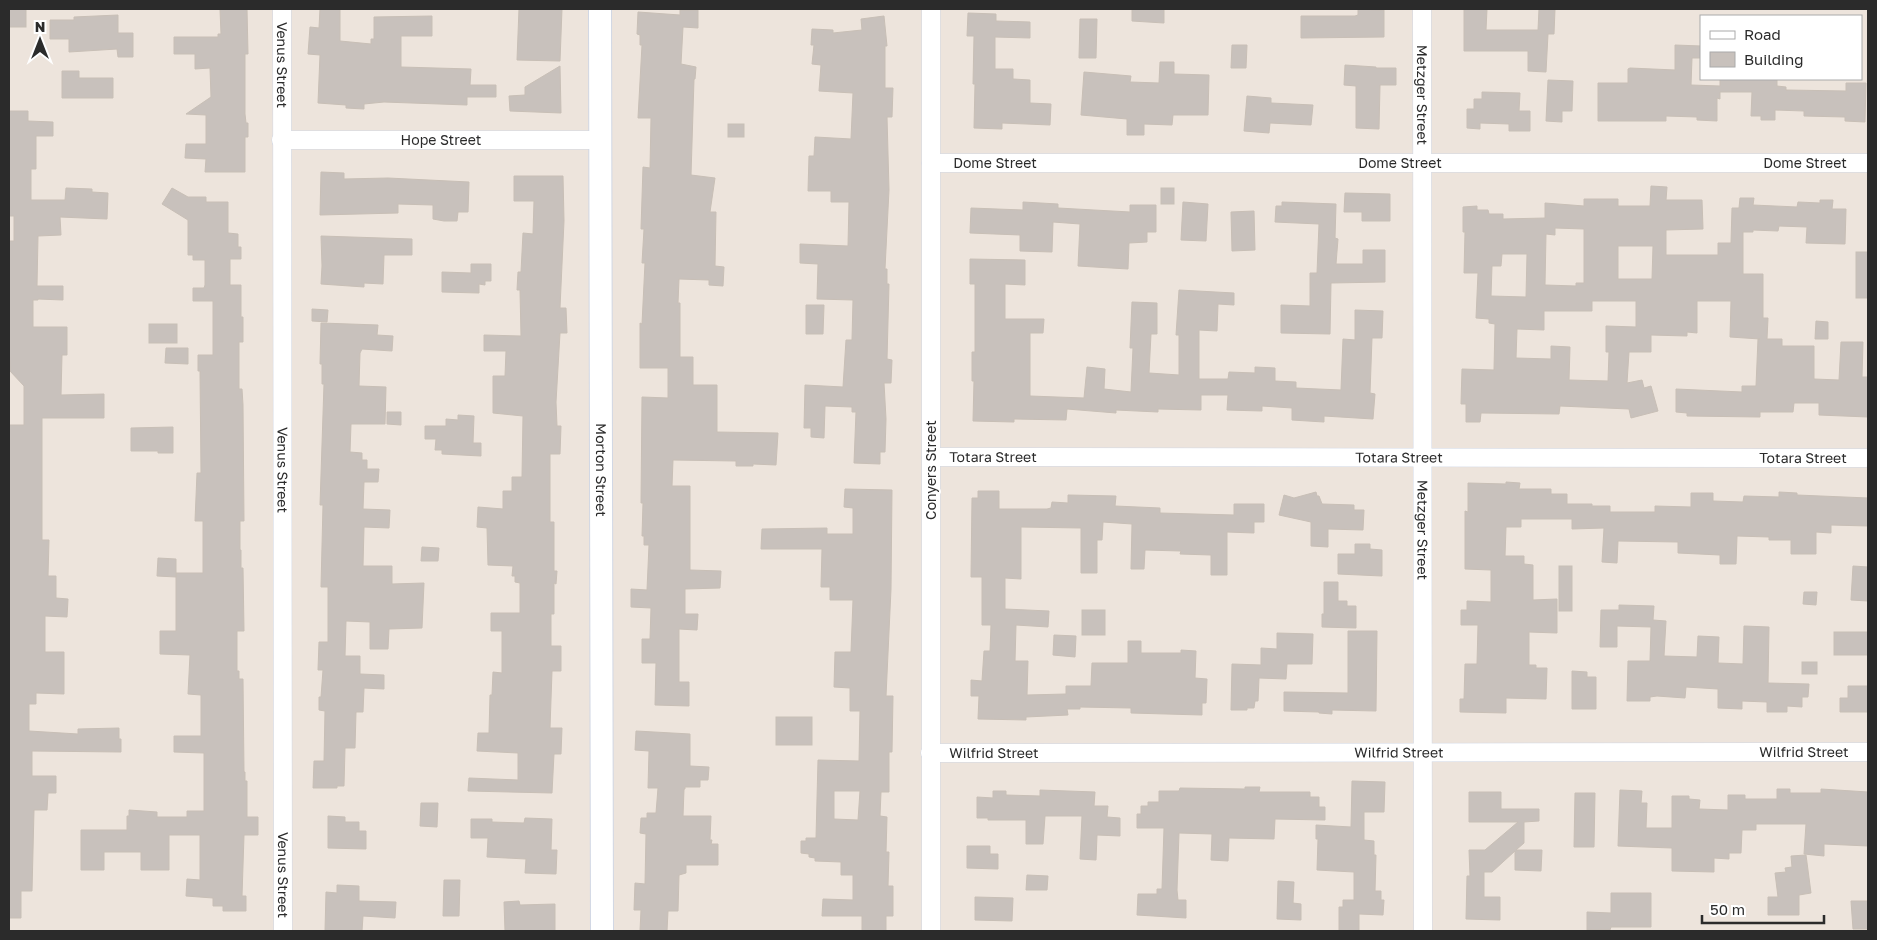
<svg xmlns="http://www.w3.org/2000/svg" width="1877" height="940" viewBox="0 0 1877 940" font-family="'Golos Text',sans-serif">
<rect width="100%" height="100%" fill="#ede4dc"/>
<g fill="#c8c1bc" stroke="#c8bfb6" fill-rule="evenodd">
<rect x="9" y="9" width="17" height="18"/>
<polygon points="220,9 247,9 248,54 245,54 245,114 246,123 248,123 248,137 245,137 245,172 205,172 206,159 185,158 186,144 206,144 206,115 186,114 211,97 210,68 195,69 195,54 174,54 174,37 218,37 218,34 221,34"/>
<polygon points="320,9 340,9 340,41 371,44 371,39 374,39 374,17 432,16 432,36 401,36 401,67 471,69 470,85 496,85 496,97 467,97 467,105 384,102 364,104 364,109 346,108 346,105 318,103 320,55 308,54 310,27 319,28"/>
<polygon points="519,9 562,9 560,61 517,60"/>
<polygon points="1132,9 1164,9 1164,23 1132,21"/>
<polygon points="1358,9 1384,10 1384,37 1301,38 1301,16 1355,16 1358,15"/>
<polygon points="1464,9 1487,9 1486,30 1538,30 1539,9 1555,9 1554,34 1548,34 1546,72 1528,71 1528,51 1464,51"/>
<polygon points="680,10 698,10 698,28 683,27 681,64 696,67 695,79 694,79 691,175 715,178 710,212 716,212 715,266 724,267 723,286 709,285 709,280 679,279 678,303 680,303 680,357 693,357 693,385 717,385 717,432 778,433 776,465 753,464 753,466 736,466 736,461 673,460 672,486 690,486 690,570 721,571 720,588 685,589 685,614 698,614 697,630 679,629 679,682 689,682 689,706 655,705 656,663 642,663 642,639 650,639 651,608 631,607 631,589 647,590 649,545 644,545 644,536 642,536 643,503 641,503 642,397 668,398 668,368 640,368 640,323 642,324 645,263 642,263 644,229 641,229 643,167 650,168 651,118 638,118 642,45 640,45 640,35 637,34 638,12 680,15"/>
<polygon points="968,13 996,14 996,21 1030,22 1030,38 995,37 995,69 1013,69 1013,79 1030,80 1030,103 1051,104 1050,125 1002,123 1002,129 974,128 975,84 973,84 974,36 967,36"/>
<polygon points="118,15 118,33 133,33 133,57 118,57 117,49 69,52 69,39 50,39 50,20 74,20 74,17"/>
<polygon points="884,16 887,46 885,46 885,88 893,88 892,117 887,117 889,190 885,269 887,269 887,284 889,284 887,359 892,360 891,383 884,383 886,419 885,452 880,452 880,464 854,463 856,412 852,412 852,407 825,406 824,438 811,437 811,428 804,428 805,385 843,387 846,340 852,340 853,300 817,299 818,264 800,263 800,244 848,246 849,202 831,202 831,191 808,191 809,156 814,156 815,137 851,139 853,93 819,91 821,65 812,64 814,45 811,45 812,29 833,30 833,33 862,30 861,19"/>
<polygon points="1080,19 1097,19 1096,58 1079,58"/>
<polygon points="1232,45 1247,45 1246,68 1231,68"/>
<polygon points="1675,45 1701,46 1701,58 1692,58 1691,85 1720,86 1720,79 1777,79 1777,86 1786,87 1786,90 1846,91 1846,83 1866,83 1865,122 1845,121 1845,117 1804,116 1804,111 1775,110 1775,120 1761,120 1761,116 1751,116 1752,92 1720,92 1720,99 1717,98 1717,121 1697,120 1697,117 1666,116 1666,121 1598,121 1598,83 1628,83 1628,69 1630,68 1675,70"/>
<polygon points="1160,62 1174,62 1174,74 1209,75 1208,115 1173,115 1172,125 1144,124 1144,135 1127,135 1127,119 1081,115 1084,72 1131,76 1130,82 1159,83"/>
<polygon points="1345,65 1376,67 1376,68 1396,68 1396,85 1380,85 1379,129 1356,128 1356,86 1344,85"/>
<polygon points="560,66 561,113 510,111 509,96 525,95 525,87"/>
<polygon points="62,71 79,71 79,78 113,78 113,98 62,98"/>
<polygon points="1548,80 1573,81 1572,111 1562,111 1562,122 1546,121"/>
<polygon points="1482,92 1520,93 1519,111 1530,111 1530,131 1509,131 1509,124 1480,123 1480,129 1467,128 1467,109 1474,109 1474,99 1482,99"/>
<polygon points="1247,96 1271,98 1271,103 1313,105 1311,125 1270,123 1269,133 1244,131"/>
<polygon points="9,111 28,111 28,121 53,122 53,136 36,136 36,169 31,169 31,200 65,200 66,188 92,189 92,192 108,193 107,219 60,217 61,235 38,236 37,286 63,286 63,300 38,299 38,300 33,300 33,327 67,327 67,355 62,355 61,395 104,394 104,418 42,418 42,540 49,540 48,576 56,576 56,598 68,599 67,617 45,616 45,652 64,652 64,694 36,693 36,704 29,704 29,731 78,734 78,729 119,728 119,739 121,739 121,752 32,751 32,776 56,776 56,793 48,793 47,810 34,810 32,891 21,891 21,918 9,918 9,425 24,425 24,386 10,371 9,342 9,241 14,241 14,216 9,216"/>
<rect x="728" y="124" width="16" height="13"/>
<polygon points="321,172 344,173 344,179 388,178 469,182 468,212 458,212 457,221 444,221 433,219 433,205 398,204 398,213 320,215"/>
<polygon points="514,176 563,176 564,221 560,308 566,308 567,333 560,333 556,402 557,426 561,426 560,454 550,454 550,522 554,522 554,571 557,571 556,584 554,583 554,614 551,614 551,646 561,646 561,671 552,671 550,728 562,728 561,754 554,754 552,793 468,791 469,778 518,780 518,753 477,751 478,733 489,733 490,695 492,695 493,672 502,673 502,631 491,631 491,613 520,613 520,583 515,582 515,576 512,576 513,566 488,565 487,528 477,527 478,507 503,509 503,491 512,491 512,477 522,477 523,416 493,413 493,376 505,376 506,351 484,351 484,335 521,336 520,290 517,290 518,272 521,272 523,233 533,234 534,201 514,201"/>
<path d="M1651,186L1667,187L1666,200H1702L1703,229L1666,230V255H1718V243H1731L1732,208H1739L1740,198H1754L1753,205L1797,207L1798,202L1820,203V200H1833L1832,209H1846L1845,244L1806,243L1807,227L1779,226L1778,231L1753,230V232H1743V274H1763V318H1768L1767,339H1782V346H1814V379L1839,380L1841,342H1863L1862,377H1868V417L1819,415V403H1794L1793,412H1760V417L1687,416V413L1676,412V389L1742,392V386H1756L1758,339H1760L1730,337L1731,301H1697V333L1687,332V336L1651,335V352H1629L1627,383L1642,380L1644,388L1651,386L1658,411L1631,418L1629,409L1560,406L1559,414L1481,413L1480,422H1466V404H1461L1462,369L1494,370L1495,324L1489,323V319L1476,318L1478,273H1464L1465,232H1463V207L1477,206V210H1488L1489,214H1503V219L1545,218V203L1584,206V199H1618V206H1650ZM1555,228L1584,229V283H1576V286L1545,285L1546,234L1555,235ZM1618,246H1653L1652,279H1618ZM1502,254H1527L1526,297L1491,296L1492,266H1501ZM1592,301H1636V327L1606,326V352H1609L1608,381L1569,380L1570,347L1551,346V359L1516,358L1517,329L1544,330V311H1592Z"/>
<polygon points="172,188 188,197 206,197 206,202 228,202 228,233 238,234 238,247 241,247 241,259 230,259 230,285 241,285 241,317 243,317 243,342 239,342 239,389 242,389 243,405 244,521 240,521 240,550 241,550 241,568 243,568 244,631 237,631 237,671 239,671 239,679 243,679 244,772 245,772 245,781 247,781 247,817 258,817 258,835 244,835 242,896 246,896 246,911 223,911 223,906 213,906 213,898 186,896 187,879 200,880 200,835 169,835 169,870 141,870 141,852 104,852 104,870 81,870 81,830 127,830 127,816 129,816 129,810 157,812 157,817 187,817 187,811 204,811 204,753 174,752 174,736 201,736 201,695 188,694 190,655 160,654 160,631 176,631 176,573 203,573 203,521 195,521 197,473 201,473 200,371 198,371 198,355 213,355 213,301 193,301 193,288 204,288 205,285 205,260 193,260 193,255 188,255 188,220 162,204"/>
<rect x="1161" y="188" width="13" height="16"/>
<polygon points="1345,193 1390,194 1390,221 1362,221 1362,212 1344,212"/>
<polygon points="1023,202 1058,204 1058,208 1130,212 1130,205 1156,205 1156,232 1147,232 1147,242 1129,243 1128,269 1078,266 1080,224 1053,222 1052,252 1020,251 1020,235 970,233 971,208 1023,210"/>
<polygon points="1183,202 1208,204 1206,241 1181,240"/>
<polygon points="1282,202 1336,204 1335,238 1338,239 1336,264 1363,264 1363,250 1385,250 1385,282 1331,283 1330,334 1281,333 1281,305 1310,306 1310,273 1317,273 1319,224 1275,222 1276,206 1282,206"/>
<polygon points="1254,211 1255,250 1232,251 1231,212"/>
<polygon points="321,236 412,239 412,255 384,255 383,284 364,283 364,287 321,284 322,266"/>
<rect x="1856" y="252" width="12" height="46"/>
<polygon points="970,259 1025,260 1025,285 1005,284 1005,319 1044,319 1043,333 1030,333 1030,396 1084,398 1087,367 1105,369 1104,389 1131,392 1133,348 1130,348 1132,302 1157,303 1157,334 1151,334 1149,373 1179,375 1179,335 1176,335 1179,290 1234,293 1234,305 1218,304 1217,331 1199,330 1199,379 1228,379 1229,372 1255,373 1255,367 1275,368 1275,381 1296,382 1296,388 1341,390 1343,339 1355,340 1355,310 1383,311 1382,338 1372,338 1370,393 1375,394 1373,419 1324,416 1324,422 1292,420 1292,408 1262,406 1262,411 1227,410 1228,395 1201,395 1201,410 1158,409 1158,412 1116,410 1116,413 1067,409 1066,420 1014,419 1014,422 973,421 974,381 972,381 972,352 975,352 975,284 970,284"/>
<polygon points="471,264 491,264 491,281 485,281 485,285 479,284 479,293 442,292 442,272 471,273"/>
<polygon points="806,305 824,305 823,334 806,334"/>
<polygon points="312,309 328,310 327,322 312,321"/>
<polygon points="1816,321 1828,322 1828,339 1815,339"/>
<polygon points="321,323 378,325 377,335 393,336 392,351 362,349 360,353 359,386 386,387 385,424 351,424 350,452 362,453 362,460 367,460 367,469 379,469 378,482 364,482 363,509 390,510 389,528 364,527 363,566 392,566 392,584 424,583 422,628 389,629 388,649 370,649 370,622 346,621 345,656 360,656 360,674 384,675 384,689 364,688 363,712 356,712 355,748 345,748 344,786 337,786 337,788 313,788 314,761 324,761 325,711 319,710 319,697 321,697 323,670 318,670 319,642 328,642 328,587 321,587 323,505 320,505 324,384 322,384 322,364 320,364"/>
<rect x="149" y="324" width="28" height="19"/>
<polygon points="166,348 188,348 188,364 165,363"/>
<polygon points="387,412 401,412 401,425 387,424"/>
<polygon points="458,415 474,416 473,443 481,443 481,456 442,454 442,450 435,450 436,439 425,439 425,426 446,426 446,419 458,420"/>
<polygon points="173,427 173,453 158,453 158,451 131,451 131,428"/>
<polygon points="1506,482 1520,483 1519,489 1551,489 1551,494 1567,494 1567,504 1592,504 1592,506 1610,506 1610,512 1655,512 1655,506 1691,507 1691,493 1713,493 1713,501 1743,502 1744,496 1779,497 1779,492 1797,493 1797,495 1868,498 1868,526 1831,525 1831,533 1816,532 1816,554 1791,554 1791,540 1769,540 1769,537 1737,536 1736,564 1720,564 1720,555 1678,553 1678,542 1618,541 1617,563 1602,562 1604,528 1572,529 1572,519 1521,519 1521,527 1506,527 1505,556 1524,556 1524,564 1533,565 1533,600 1557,599 1557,633 1529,632 1529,665 1536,665 1536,668 1547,668 1546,699 1506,698 1506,713 1460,712 1460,699 1464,699 1465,664 1477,664 1478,625 1461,625 1461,610 1467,610 1467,601 1491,602 1491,570 1465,569 1465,511 1468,512 1468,483 1506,484"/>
<path d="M845,489L892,490L891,589L886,696H893L892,752H889V792H881L880,816L887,817L886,852H889L888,886H893V916H886V931H862V916H822L823,899L853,900V875H841V862L815,861V858L809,857V854L801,853V841H806V838H816L818,760L859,761L860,711H850V688L834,687L835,652H851L853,600H830V587H821L822,549H761L762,529L827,528V534H853V508L844,507ZM834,791H860L858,820L834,819Z"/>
<polygon points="978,491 999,491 999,509 1047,509 1051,508 1052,502 1068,503 1068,495 1116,496 1115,506 1160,508 1160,513 1234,515 1234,504 1264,504 1264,522 1254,522 1254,533 1227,532 1227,575 1211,575 1211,555 1180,554 1181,551 1145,550 1144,569 1131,569 1132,524 1103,522 1102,540 1097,540 1097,573 1081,573 1081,528 1021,527 1021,579 1005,578 1005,609 1049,611 1048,627 1016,625 1015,661 1028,661 1027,695 1066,694 1066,686 1091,686 1092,663 1128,663 1128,641 1141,641 1141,653 1181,653 1181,650 1196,651 1195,678 1207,679 1206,703 1202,703 1202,715 1131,713 1131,708 1080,707 1080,709 1067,709 1068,715 1026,717 1026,720 978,719 979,696 971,696 971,680 982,681 984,651 990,651 991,625 982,625 982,577 971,577 972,498 978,498"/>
<polygon points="1316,492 1317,496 1319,496 1322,504 1354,505 1354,510 1364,510 1363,530 1328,529 1328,547 1311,546 1311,522 1279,515 1284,495 1294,498"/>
<polygon points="1355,544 1370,544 1370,549 1382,550 1382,576 1338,574 1338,554 1355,554"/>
<polygon points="422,547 439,548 438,561 421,561"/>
<polygon points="158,558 176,559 176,577 157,576"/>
<rect x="1559" y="566" width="13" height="45"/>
<polygon points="1853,566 1868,567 1868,601 1851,600"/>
<polygon points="1324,582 1338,582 1338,601 1347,601 1347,606 1356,606 1356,628 1322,627 1322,614 1324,614"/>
<polygon points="1804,592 1817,592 1816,605 1803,604"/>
<polygon points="1619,605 1654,606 1653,620 1666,621 1664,656 1697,657 1698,636 1719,637 1718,663 1743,664 1744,626 1769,627 1768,683 1809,684 1808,697 1802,697 1802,707 1787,706 1787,712 1767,712 1767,702 1742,701 1742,709 1718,708 1718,689 1686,687 1685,698 1657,696 1650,697 1650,701 1627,701 1628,661 1650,661 1651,627 1617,626 1617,647 1600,647 1601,610 1619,610"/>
<rect x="1082" y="610" width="23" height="25"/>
<polygon points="1348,631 1377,631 1376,711 1332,710 1332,714 1319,713 1319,712 1284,711 1284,692 1348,693"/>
<rect x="1834" y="632" width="34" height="23"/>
<polygon points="1277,633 1313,634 1312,664 1287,664 1286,679 1259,678 1258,701 1255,701 1254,708 1247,708 1247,710 1231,710 1232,664 1261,665 1261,648 1277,649"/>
<polygon points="1054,635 1076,636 1075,657 1053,655"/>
<rect x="1802" y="662" width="15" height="12"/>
<polygon points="1572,671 1587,672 1587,677 1596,677 1596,709 1572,709"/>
<polygon points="1848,686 1868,686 1868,712 1840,712 1840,698 1848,698"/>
<rect x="776" y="717" width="36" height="28"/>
<polygon points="636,731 690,734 690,766 709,767 708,780 700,780 700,787 685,787 685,789 684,789 683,816 711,816 710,840 712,840 711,844 718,844 718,865 686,865 686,873 679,875 678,911 668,911 667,931 640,931 641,910 634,910 635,883 645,884 646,834 640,833 641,818 647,818 647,813 656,813 658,788 648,788 649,751 635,750"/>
<polygon points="1352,781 1385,782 1384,812 1364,812 1364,840 1374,841 1374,855 1376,855 1375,891 1381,891 1381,900 1384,900 1383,915 1359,914 1359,931 1339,931 1339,907 1343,907 1343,900 1354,900 1354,872 1317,870 1318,839 1316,839 1316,825 1351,827"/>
<polygon points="1245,787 1260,787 1259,792 1310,792 1310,797 1319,797 1319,807 1325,807 1325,820 1275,819 1274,839 1229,838 1228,861 1211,860 1212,834 1179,833 1177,890 1178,900 1186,900 1186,918 1137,915 1138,894 1157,894 1157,889 1162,889 1164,828 1137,828 1137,814 1141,814 1141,806 1148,806 1148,802 1159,802 1159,791 1179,791 1180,788 1245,789"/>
<polygon points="1777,789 1790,789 1790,793 1821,793 1821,789 1868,792 1868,846 1824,844 1824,856 1804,854 1806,824 1756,824 1756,830 1742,830 1741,853 1729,853 1729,859 1714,858 1714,872 1672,871 1672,848 1618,846 1620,790 1642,791 1641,803 1647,803 1646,828 1672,828 1672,796 1689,796 1689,799 1700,800 1699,809 1728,810 1728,795 1745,795 1745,799 1777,799"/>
<polygon points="1040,790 1095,792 1094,806 1108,806 1107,817 1120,818 1120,836 1097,835 1096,860 1080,859 1082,816 1045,816 1043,844 1026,844 1026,820 988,820 988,818 977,818 977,797 993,798 993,791 1006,791 1006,795 1040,796"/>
<polygon points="1469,792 1501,792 1501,809 1539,809 1539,821 1524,822 1524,843 1516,850 1542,850 1541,871 1515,870 1515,851 1492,872 1484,872 1484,897 1500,897 1500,920 1466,919 1467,876 1470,876 1469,850 1485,850 1518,822 1469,822"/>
<polygon points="1575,793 1595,793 1594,847 1574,847"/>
<polygon points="421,803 438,803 437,827 420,826"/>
<polygon points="328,816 345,817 345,822 359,822 359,831 366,831 366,849 328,848"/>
<polygon points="525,818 552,819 551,850 557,850 556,874 525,873 526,859 487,857 488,838 471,838 471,819 492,819 492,822 524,823"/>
<polygon points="967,846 990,846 990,854 998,854 998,869 967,868"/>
<polygon points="1806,855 1811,893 1799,895 1799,915 1768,915 1768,897 1778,897 1775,873 1786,872 1785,868 1792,867 1791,856"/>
<polygon points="1027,875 1048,876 1047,890 1026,890"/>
<polygon points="444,880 460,880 459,916 443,916"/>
<polygon points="1278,881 1294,882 1293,903 1301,904 1301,920 1277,919"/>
<polygon points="337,885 359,886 359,901 396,902 395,918 363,916 362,931 325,931 326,892 337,893"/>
<polygon points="1611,893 1651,893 1651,927 1611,927 1610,930 1587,930 1587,912 1611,913"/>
<polygon points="975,897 1013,898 1012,921 975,920"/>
<polygon points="519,901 520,905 555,904 555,931 505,931 504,902"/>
<polygon points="1851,901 1868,901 1868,929 1853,929"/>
</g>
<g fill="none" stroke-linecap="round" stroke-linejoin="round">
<g stroke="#d1d7e4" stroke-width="19">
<g id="minor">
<path id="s1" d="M282,9L283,931"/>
<polyline points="931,9 931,931"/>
<path id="s2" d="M1422,9L1423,931"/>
<path id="s3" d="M281,140H601"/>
<path id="s4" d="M931,163H1868"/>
<path id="s5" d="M931,457L1866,458"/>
<path id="s6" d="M930,753L1868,752"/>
</g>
</g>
<g stroke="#d1d7e4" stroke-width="24">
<g id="tertiary">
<path id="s7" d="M600,9L602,931"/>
</g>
</g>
<use href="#minor" stroke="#fff" stroke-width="18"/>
<use href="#tertiary" stroke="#fff" stroke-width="22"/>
</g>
<g text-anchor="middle" stroke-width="4" stroke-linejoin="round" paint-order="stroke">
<g font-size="14" fill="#2b2b2b" stroke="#fff">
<text dy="5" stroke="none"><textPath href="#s1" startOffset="56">Venus Street</textPath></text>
<text dy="5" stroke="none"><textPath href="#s2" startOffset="86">Metzger Street</textPath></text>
<text dy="5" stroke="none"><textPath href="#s3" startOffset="160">Hope Street</textPath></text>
<text dy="5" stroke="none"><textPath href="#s4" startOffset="64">Dome Street</textPath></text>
<text dy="5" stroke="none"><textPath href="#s4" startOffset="469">Dome Street</textPath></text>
<text dy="5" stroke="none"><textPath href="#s4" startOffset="874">Dome Street</textPath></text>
<text dy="5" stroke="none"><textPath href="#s5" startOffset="62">Totara Street</textPath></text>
<text dy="5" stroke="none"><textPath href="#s5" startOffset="468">Totara Street</textPath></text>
<text dy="5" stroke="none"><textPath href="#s5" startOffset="872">Totara Street</textPath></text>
<text dy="5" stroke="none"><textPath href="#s1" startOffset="461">Venus Street</textPath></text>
<text dy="5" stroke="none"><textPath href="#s7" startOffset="461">Morton Street</textPath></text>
<text transform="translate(931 470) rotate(-90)" y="5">Conyers Street</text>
<text dy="5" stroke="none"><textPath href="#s2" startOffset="521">Metzger Street</textPath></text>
<text dy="5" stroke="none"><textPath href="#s6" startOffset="469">Wilfrid Street</textPath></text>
<text dy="5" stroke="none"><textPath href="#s6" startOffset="874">Wilfrid Street</textPath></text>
<text dy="5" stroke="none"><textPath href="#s6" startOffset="64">Wilfrid Street</textPath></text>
<text dy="5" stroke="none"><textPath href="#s1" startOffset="866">Venus Street</textPath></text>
</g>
</g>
<rect width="1877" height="940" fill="none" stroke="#2b2b2b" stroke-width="20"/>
<rect x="1700" y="15" width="162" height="65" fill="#ffffff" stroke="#aaaaaa"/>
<rect x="1710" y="31" width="25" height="8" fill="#ffffff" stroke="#aaaaaa"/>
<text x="1744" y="40" font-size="15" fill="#2b2b2b">Road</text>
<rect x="1710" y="52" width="25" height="15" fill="#c8c1bc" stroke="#aaaaaa"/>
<text x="1744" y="65" font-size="15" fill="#2b2b2b">Building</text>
<g transform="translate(40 40)" stroke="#ffffff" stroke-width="4" paint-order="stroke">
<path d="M0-4L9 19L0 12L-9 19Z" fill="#2b2b2b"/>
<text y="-8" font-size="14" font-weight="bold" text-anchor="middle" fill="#2b2b2b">N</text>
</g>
<path d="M1702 915v8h122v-8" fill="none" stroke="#2b2b2b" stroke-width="2.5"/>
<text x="1710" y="915" font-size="15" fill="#2b2b2b" stroke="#ffffff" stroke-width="4" paint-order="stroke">50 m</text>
</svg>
